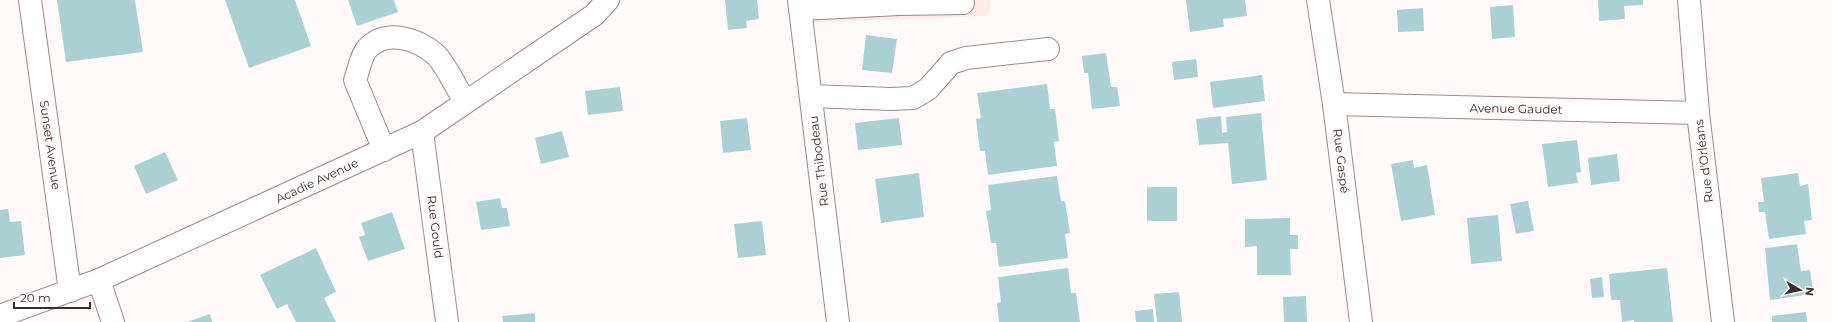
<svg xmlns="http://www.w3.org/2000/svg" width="1832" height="322" viewBox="0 0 1832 322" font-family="Montserrat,sans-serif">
<rect width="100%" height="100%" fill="#fffaf9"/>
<polygon fill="#ffeae9" points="799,0 991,0 988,16 802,23"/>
<g fill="#aad0d4">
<polygon points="57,0 135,0 143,52 66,62"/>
<polygon points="225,0 295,0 311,46 249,68"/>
<polygon points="348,0 394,0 398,12 357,26"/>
<polygon points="725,0 757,0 759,19 746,21 747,28 728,30"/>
<polygon points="1186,0 1245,0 1247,16 1223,19 1224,27 1190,32"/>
<polygon points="1598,0 1643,0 1643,5 1624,6 1625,19 1599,21"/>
<polygon points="1513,5 1515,37 1492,39 1490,7"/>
<polygon points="1423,8 1424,31 1398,32 1397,10"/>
<polygon points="866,35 897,39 892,73 862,70"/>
<polygon points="1106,53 1111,87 1117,87 1120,106 1092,109 1088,73 1084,73 1082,56"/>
<polygon points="1196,59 1198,77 1174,80 1172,62"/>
<polygon points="1262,75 1265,101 1213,108 1210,82"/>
<polygon points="1047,84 1050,109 1055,109 1059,141 1054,142 1057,166 988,175 985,151 980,151 976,119 981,118 977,93"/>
<polygon points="620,87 623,111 588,115 585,91"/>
<polygon points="1261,113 1267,180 1232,184 1228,143 1199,145 1196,119 1221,116 1222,133 1227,132 1226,117"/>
<polygon points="747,118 751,150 723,153 720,121"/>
<polygon points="899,118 902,145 858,150 855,123"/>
<polygon points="562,131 569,157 541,164 535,138"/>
<polygon points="1577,140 1581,172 1576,173 1578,183 1548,187 1542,144"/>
<polygon points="165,152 178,180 146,194 134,166"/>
<polygon points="1617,154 1620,181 1591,185 1588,158"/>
<polygon points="1413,160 1414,168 1427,165 1435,215 1401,221 1391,164"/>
<polygon points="919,173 924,217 881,223 875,179"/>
<polygon points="1798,173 1800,186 1808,184 1812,220 1804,221 1806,234 1769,239 1765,212 1759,212 1758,202 1764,202 1761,178"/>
<polygon points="1057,176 1061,201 1065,201 1070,233 1065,234 1068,258 999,267 996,243 991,243 986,211 991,210 988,185"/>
<rect x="1147" y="187" width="30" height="34"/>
<polygon points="500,198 502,208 507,208 510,226 481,230 476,202"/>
<polygon points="1528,201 1534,231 1516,234 1510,204"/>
<polygon points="8,209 10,222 21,221 25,255 0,258 0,210"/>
<polygon points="392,212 405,249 368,261 359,237 365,235 361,223"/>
<polygon points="1498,215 1502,261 1471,264 1467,218"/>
<polygon points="1290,218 1290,235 1298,235 1298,249 1290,249 1291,275 1257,275 1257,246 1245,247 1245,219"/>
<polygon points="762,221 766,255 738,258 734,224"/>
<polygon points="1797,244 1801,271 1810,270 1813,291 1804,292 1805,295 1770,300 1765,248"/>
<polygon points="316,248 336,292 324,298 336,322 296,322 287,304 277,309 260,275"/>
<polygon points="1068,268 1071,293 1076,293 1080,322 999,322 997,303 1001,302 998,277"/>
<polygon points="1667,268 1673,322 1634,322 1634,320 1622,322 1620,300 1611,300 1609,274"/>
<polygon points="1602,277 1604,297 1592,298 1590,279"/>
<polygon points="1179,292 1182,322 1157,322 1154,294"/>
<polygon points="1306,296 1307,322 1284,322 1283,297"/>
<polygon points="1153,309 1154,322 1136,322 1135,311"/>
<polygon points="1806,312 1807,322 1772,322 1772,316"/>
<polygon points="535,313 535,322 503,322 502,316"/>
<polygon points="210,314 212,322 187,322"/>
</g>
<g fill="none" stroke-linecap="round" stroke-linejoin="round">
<g stroke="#9f8887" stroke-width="24">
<g id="minor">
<polyline points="30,0 70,291"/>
<polyline points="799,0 838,322"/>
<polyline points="1318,0 1334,104 1361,322"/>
<polyline points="1689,0 1698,113 1723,322"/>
<polyline points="800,9 899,4 963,3"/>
<polyline points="811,96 891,99 913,98 928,89 951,63 966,58 1048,49"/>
<polyline points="1334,104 1698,113"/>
<polyline points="422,132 447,322"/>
<path d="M384,150L355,80C358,72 362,54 367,49C386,28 418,39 436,55C444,62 459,92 465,102"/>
<polyline points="99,280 113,322"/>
<polyline points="0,316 99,280 422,132 594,15 608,0"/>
</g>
</g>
<use href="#minor" stroke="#fff" stroke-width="22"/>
</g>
<g text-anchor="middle" stroke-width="3" stroke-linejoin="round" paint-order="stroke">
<g font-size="12" fill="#382e2e" stroke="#fffaf9">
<text transform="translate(1516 109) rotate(1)" y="4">Avenue Gaudet</text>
<text transform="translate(50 145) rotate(82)" y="4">Sunset Avenue</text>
<text transform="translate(819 161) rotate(-97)" y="4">Rue Thibodeau</text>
<text transform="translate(1341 161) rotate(83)" y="4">Rue Gaspé</text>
<text transform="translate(1704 161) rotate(-97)" y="4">Rue d'Orléans</text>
<text transform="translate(317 181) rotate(-25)" y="4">Acadie Avenue</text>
<text transform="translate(435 227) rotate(83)" y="4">Rue Gould</text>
</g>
</g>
<g transform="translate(1800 290) rotate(99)" stroke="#fffaf9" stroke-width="3" paint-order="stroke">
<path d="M0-3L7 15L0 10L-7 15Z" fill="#382e2e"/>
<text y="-6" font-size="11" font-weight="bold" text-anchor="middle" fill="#382e2e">N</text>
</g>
<path d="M14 302v6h76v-6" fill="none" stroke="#382e2e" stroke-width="2"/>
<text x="20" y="302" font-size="12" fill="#382e2e" stroke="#fffaf9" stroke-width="3" paint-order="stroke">20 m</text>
</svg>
